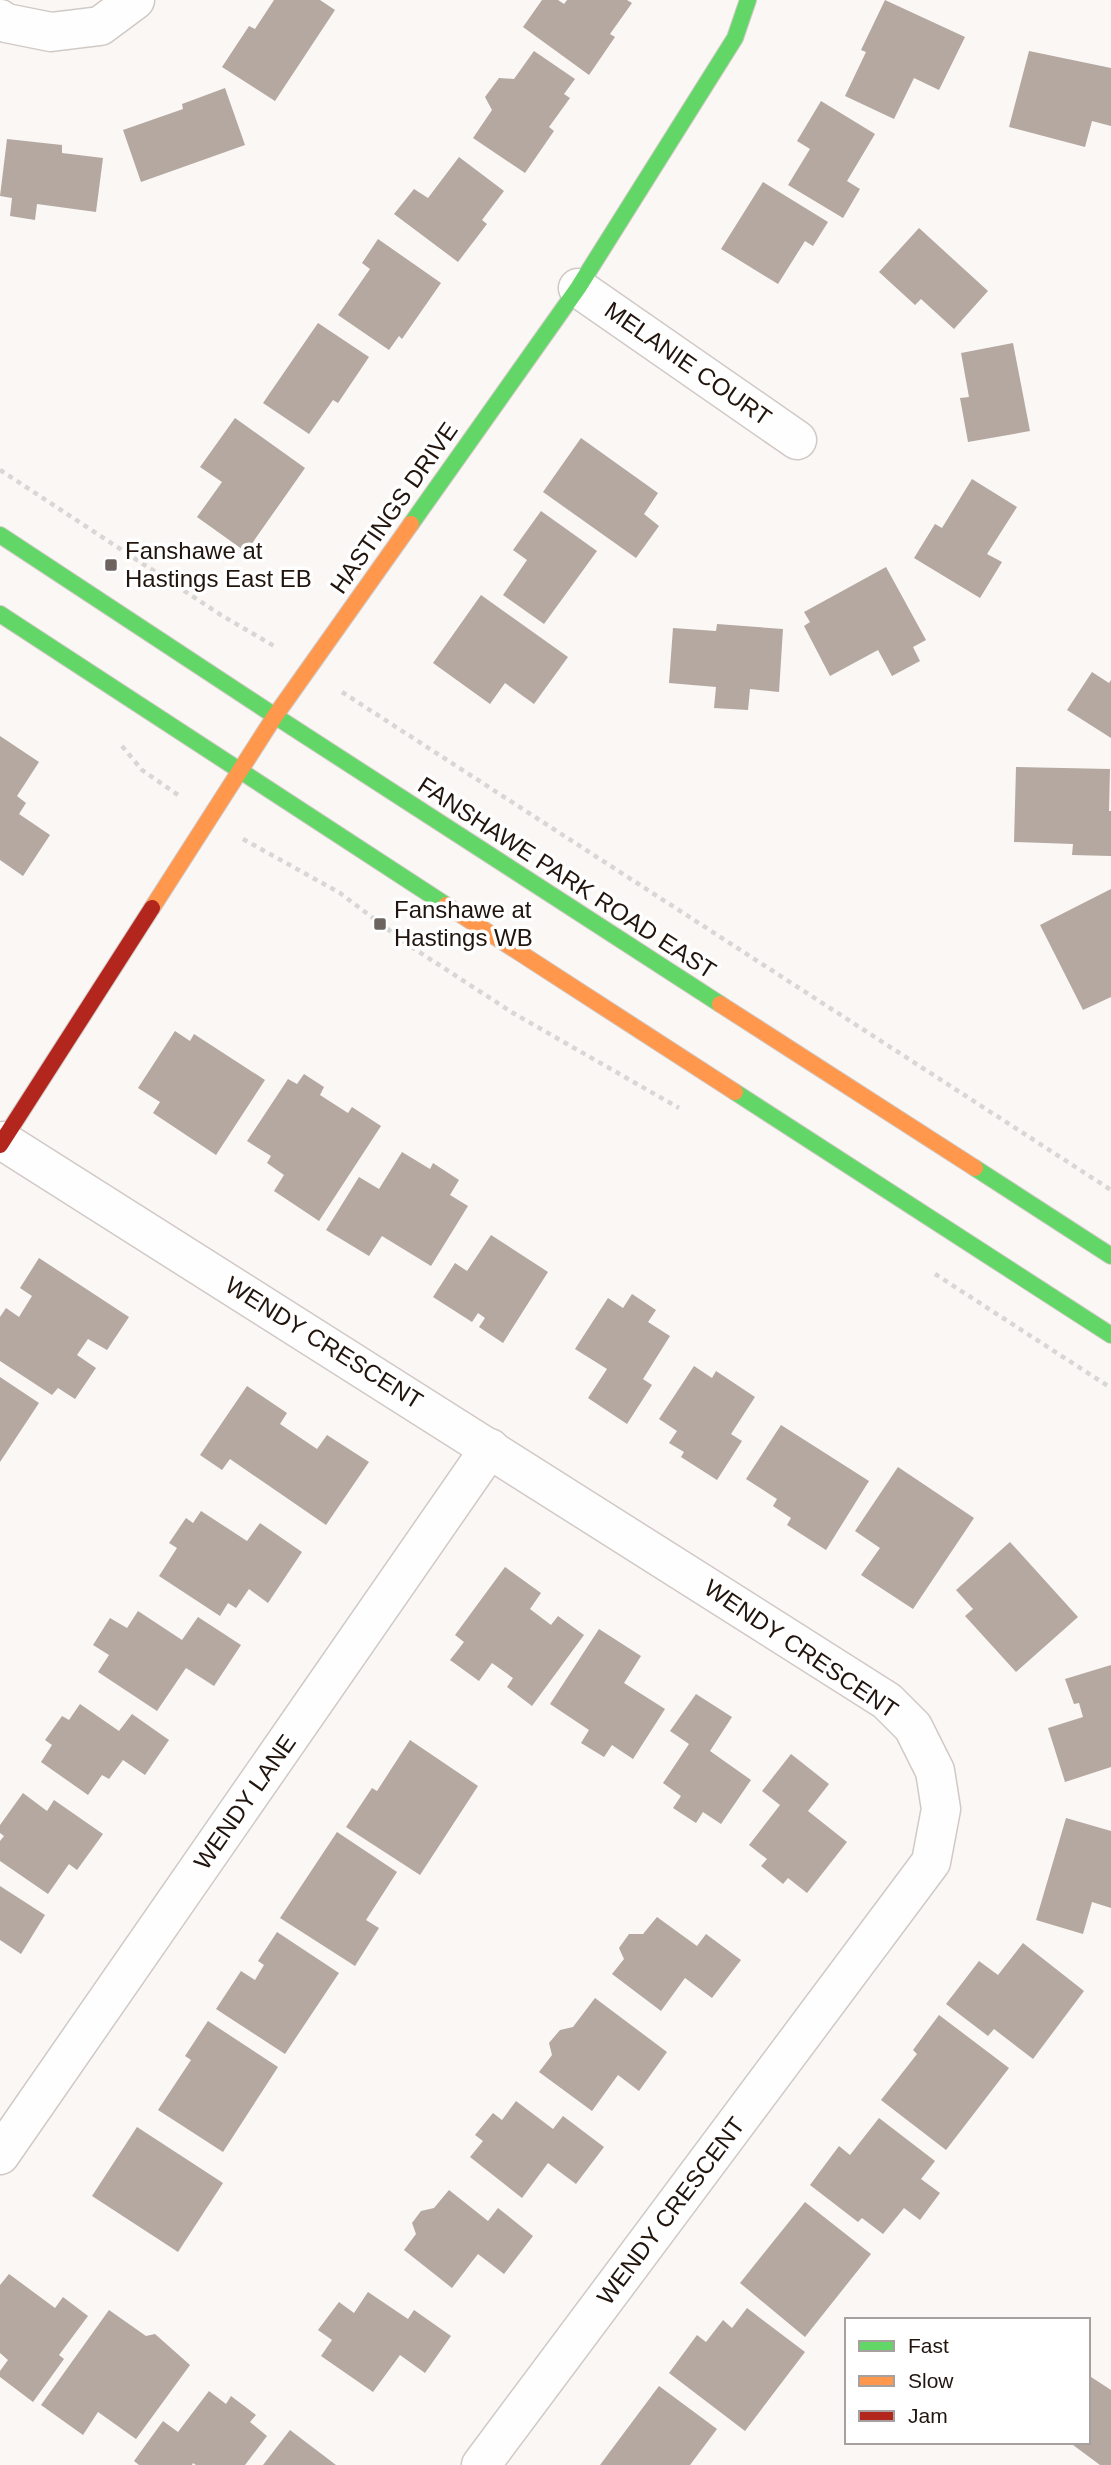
<svg xmlns="http://www.w3.org/2000/svg" width="1111" height="2465" viewBox="0 0 1111 2465" font-family="Arial,sans-serif">
<rect width="100%" height="100%" fill="#faf7f5"/>
<g fill="#b4a8a1">
<polygon points="274,0 320,0 335,10 275,101 222,67 249,26 255,29"/>
<polygon points="542,0 558,0 564,4 567,0 627,0 632,3 610,34 615,37 589,75 523,27"/>
<polygon points="885,0 965,37 939,90 914,78 894,119 845,96 866,52 861,50"/>
<polygon points="534,51 575,79 564,94 570,98 549,127 554,131 525,173 473,138 492,110 485,97 499,78 514,79"/>
<polygon points="1029,51 1111,68 1111,126 1092,121 1085,147 1009,127"/>
<polygon points="225,88 245,145 141,182 123,130 183,109 182,104"/>
<polygon points="821,101 875,134 847,181 860,189 843,218 788,185 810,149 797,141"/>
<polygon points="7,139 62,145 62,153 103,158 96,212 37,204 35,220 10,216 12,198 0,196"/>
<polygon points="459,157 504,191 482,220 487,224 458,262 394,214 414,189 428,198"/>
<polygon points="763,182 828,222 813,246 805,241 778,284 721,249"/>
<polygon points="919,228 988,291 954,329 921,299 915,305 879,272"/>
<polygon points="378,239 441,283 402,339 399,336 389,350 338,315 370,269 362,263"/>
<polygon points="318,323 369,357 338,403 333,400 309,434 263,403"/>
<polygon points="1013,343 1030,431 968,442 960,398 969,397 961,353"/>
<polygon points="235,418 305,468 246,552 197,517 222,482 200,467"/>
<polygon points="581,438 658,493 644,514 659,526 636,558 543,492"/>
<polygon points="972,479 1017,507 987,554 1002,562 980,598 914,558 935,524 942,528"/>
<polygon points="541,511 597,551 544,624 503,595 527,560 513,550"/>
<polygon points="886,567 926,640 913,647 920,661 892,676 878,650 830,676 804,626 810,622 804,612"/>
<polygon points="481,595 568,657 534,704 505,683 490,704 433,663"/>
<polygon points="717,624 783,629 779,692 750,689 748,710 714,708 716,687 669,683 673,628 716,631"/>
<polygon points="1092,672 1109,683 1111,680 1111,738 1067,710"/>
<polygon points="0,736 39,762 17,796 26,803 19,814 50,835 23,876 0,860"/>
<polygon points="1016,767 1110,769 1109,811 1111,811 1111,856 1072,855 1073,844 1014,842"/>
<polygon points="1111,889 1111,997 1083,1010 1040,925"/>
<polygon points="175,1031 190,1041 194,1034 265,1080 216,1155 153,1113 160,1102 138,1088"/>
<polygon points="304,1074 324,1087 320,1095 348,1113 352,1107 381,1126 319,1221 274,1191 284,1175 267,1163 271,1156 247,1141 288,1079 297,1084"/>
<polygon points="402,1152 430,1169 433,1163 459,1180 450,1195 468,1206 431,1266 382,1236 369,1256 326,1230 359,1177 379,1189"/>
<polygon points="491,1235 548,1272 503,1343 479,1327 485,1318 478,1313 472,1322 433,1297 455,1263 467,1271"/>
<polygon points="39,1258 129,1317 107,1350 88,1339 77,1355 96,1368 75,1399 58,1388 52,1395 0,1361 0,1317 6,1308 19,1317 32,1296 20,1288"/>
<polygon points="632,1294 656,1310 648,1322 670,1336 643,1379 652,1385 627,1424 588,1398 607,1369 575,1349 608,1298 623,1308"/>
<polygon points="694,1366 712,1378 716,1371 755,1397 731,1434 742,1441 717,1480 681,1457 684,1452 669,1443 677,1431 659,1419"/>
<polygon points="0,1377 39,1403 0,1462"/>
<polygon points="247,1386 287,1413 280,1424 317,1449 327,1435 369,1462 326,1525 230,1459 222,1470 200,1455"/>
<polygon points="781,1425 869,1481 826,1550 787,1525 791,1518 773,1506 777,1499 746,1479"/>
<polygon points="898,1467 974,1518 913,1609 861,1575 880,1548 855,1531"/>
<polygon points="201,1511 247,1541 260,1523 302,1552 268,1603 249,1589 236,1608 228,1603 220,1616 159,1576 177,1548 169,1543 186,1518 193,1523"/>
<polygon points="1010,1542 1078,1617 1016,1672 965,1616 973,1609 956,1590"/>
<polygon points="505,1567 541,1593 530,1609 551,1625 558,1616 584,1635 532,1706 507,1687 513,1678 492,1663 479,1681 450,1660 464,1642 455,1635"/>
<polygon points="138,1611 182,1640 198,1617 241,1645 214,1686 186,1668 157,1711 98,1672 109,1655 93,1645 110,1618 127,1628"/>
<polygon points="599,1629 641,1656 624,1683 665,1709 633,1759 612,1745 604,1757 581,1743 589,1730 550,1704"/>
<polygon points="1111,1665 1111,1767 1065,1782 1048,1728 1083,1717 1079,1703 1074,1704 1065,1679"/>
<polygon points="696,1694 732,1717 710,1751 751,1780 721,1824 703,1812 696,1823 673,1808 681,1796 663,1783 689,1744 670,1731"/>
<polygon points="80,1704 119,1731 132,1714 169,1740 145,1775 123,1760 109,1779 102,1775 88,1795 41,1762 52,1745 45,1740 62,1716 69,1720"/>
<polygon points="410,1740 478,1786 420,1875 346,1827 372,1788 377,1791"/>
<polygon points="791,1754 829,1784 808,1811 847,1842 807,1893 788,1878 783,1884 761,1866 767,1859 749,1845 780,1805 762,1791"/>
<polygon points="23,1793 47,1811 54,1800 103,1834 77,1870 69,1864 48,1894 0,1861 0,1841 4,1836 0,1833 0,1825"/>
<polygon points="1066,1818 1111,1831 1111,1908 1092,1902 1083,1934 1036,1920"/>
<polygon points="337,1832 397,1872 366,1920 379,1928 355,1966 280,1918"/>
<polygon points="0,1886 45,1915 21,1954 0,1940"/>
<polygon points="657,1917 697,1946 706,1934 741,1960 712,1998 685,1978 661,2011 612,1974 624,1959 619,1948 629,1934 643,1934"/>
<polygon points="277,1932 339,1973 285,2054 216,2009 241,1971 255,1980 264,1965 258,1961"/>
<polygon points="1023,1943 1084,1991 1033,2059 994,2029 988,2036 946,2004 979,1961 998,1975"/>
<polygon points="595,1998 667,2052 639,2091 618,2075 592,2111 539,2072 552,2055 549,2043 560,2030 573,2027"/>
<polygon points="939,2015 1009,2068 946,2150 881,2100 917,2054 913,2050"/>
<polygon points="208,2021 278,2067 223,2152 158,2110 191,2060 185,2056"/>
<polygon points="516,2101 553,2129 563,2116 604,2147 576,2184 548,2163 522,2198 470,2157 483,2141 475,2135 493,2113 502,2120"/>
<polygon points="879,2118 935,2161 921,2179 940,2193 920,2220 904,2208 883,2234 862,2218 858,2222 810,2185 839,2146 850,2155"/>
<polygon points="137,2127 223,2183 178,2252 92,2196"/>
<polygon points="449,2190 488,2221 498,2208 533,2236 504,2274 478,2254 452,2288 404,2250 416,2234 412,2223 421,2211 434,2208"/>
<polygon points="805,2202 871,2254 805,2337 740,2283"/>
<polygon points="9,2274 55,2308 63,2297 88,2316 59,2355 64,2359 33,2402 0,2377 0,2371 8,2360 0,2353 0,2285"/>
<polygon points="368,2292 408,2319 414,2310 451,2336 425,2373 400,2355 373,2392 321,2356 332,2340 318,2330 339,2302 354,2313"/>
<polygon points="747,2308 805,2352 745,2431 669,2373 697,2335 706,2342 723,2320 732,2328"/>
<polygon points="109,2310 146,2336 155,2334 190,2365 136,2439 98,2412 83,2435 41,2405"/>
<polygon points="1088,2375 1111,2390 1111,2465 1100,2465 1069,2442 1088,2442"/>
<polygon points="659,2386 717,2429 690,2465 600,2465"/>
<polygon points="209,2391 226,2404 231,2396 256,2415 250,2422 267,2436 245,2465 196,2465 193,2463 192,2465 139,2465 134,2461 163,2421 178,2432"/>
<polygon points="290,2430 336,2465 263,2465"/>
</g>
<g fill="none" stroke-linecap="round" stroke-linejoin="round">
<g stroke="#d1c9c5" stroke-width="41">
<g id="street">
<polyline points="0,19 6,23 51,32 100,26 135,0"/>
<polyline points="578,288 797,440"/>
<polyline points="3,1141 887,1701 913,1727 935,1771 941,1809 931,1862 481,2465"/>
<polyline points="0,2155 490,1448"/>
</g>
</g>
<g stroke="#d1c9c5" stroke-width="18">
<g id="fast">
<polyline points="411,524 578,288 735,38 748,0"/>
<polyline points="0,535 275,716 720,1004"/>
<polyline points="0,614 446,905"/>
<polyline points="735,1092 1111,1335"/>
<polyline points="975,1168 1111,1256"/>
</g>
</g>
<g stroke="#d1c9c5" stroke-width="18">
<g id="slow">
<polyline points="446,905 735,1092"/>
<polyline points="152,908 275,716 411,524"/>
<polyline points="720,1004 975,1168"/>
</g>
</g>
<g stroke="#d1c9c5" stroke-width="18">
<polyline id="jam" points="0,1145 152,908"/>
</g>
<g stroke="#d8d7d6" stroke-width="4.5" stroke-dasharray="5 5" stroke-linecap="butt">
<polyline points="0,470 221,615 274,646"/>
<polyline points="342,692 1111,1190"/>
<polyline points="122,746 142,770 178,795"/>
<polyline points="243,839 340,893 410,946 513,1013 679,1108"/>
<polyline points="935,1274 1111,1388"/>
</g>
<use href="#street" stroke="#fefefe" stroke-width="38"/>
<use href="#fast" stroke="#63d668" stroke-width="16"/>
<use href="#slow" stroke="#ff974d" stroke-width="16"/>
<use href="#jam" stroke="#b3261e" stroke-width="16"/>
</g>
<g fill="#6d645f" stroke="#fff" stroke-width="2.5">
<rect x="104" y="558" width="14" height="14" rx="3.5"/>
<rect x="373" y="917" width="14" height="14" rx="3.5"/>
</g>
<g text-anchor="middle" stroke-width="7" stroke-linejoin="round" paint-order="stroke">
<g font-size="24" fill="#21150e" stroke="#fff">
<text transform="translate(688 364) rotate(35)" y="8">MELANIE COURT</text>
<text transform="translate(394 508) rotate(-55)" y="8">HASTINGS DRIVE</text>
<text transform="translate(567 878) rotate(33)" y="8">FANSHAWE PARK ROAD EAST</text>
<text transform="translate(324 1343) rotate(32)" y="8">WENDY CRESCENT</text>
<text transform="translate(801 1649) rotate(34)" y="8">WENDY CRESCENT</text>
<text transform="translate(245 1802) rotate(-55)" y="8">WENDY LANE</text>
<text transform="translate(671 2211) rotate(-53)" y="8">WENDY CRESCENT</text>
</g>
<g font-size="24" fill="#21150e" stroke="#fff" text-anchor="start">
<text x="125" y="559">Fanshawe at<tspan x="125" dy="28">Hastings East EB</tspan></text>
<text x="394" y="918">Fanshawe at<tspan x="394" dy="28">Hastings WB</tspan></text>
</g>
</g>
<rect x="845" y="2318" width="245" height="126" fill="#ffffff" stroke="#a6a19f" stroke-width="2"/>
<rect x="859" y="2341" width="35" height="10" fill="#63d668" stroke="#a6a19f" stroke-width="2"/>
<text x="908" y="2353" font-size="21" fill="#21150e">Fast</text>
<rect x="859" y="2376" width="35" height="10" fill="#ff974d" stroke="#a6a19f" stroke-width="2"/>
<text x="908" y="2388" font-size="21" fill="#21150e">Slow</text>
<rect x="859" y="2411" width="35" height="10" fill="#b3261e" stroke="#a6a19f" stroke-width="2"/>
<text x="908" y="2423" font-size="21" fill="#21150e">Jam</text>
</svg>
